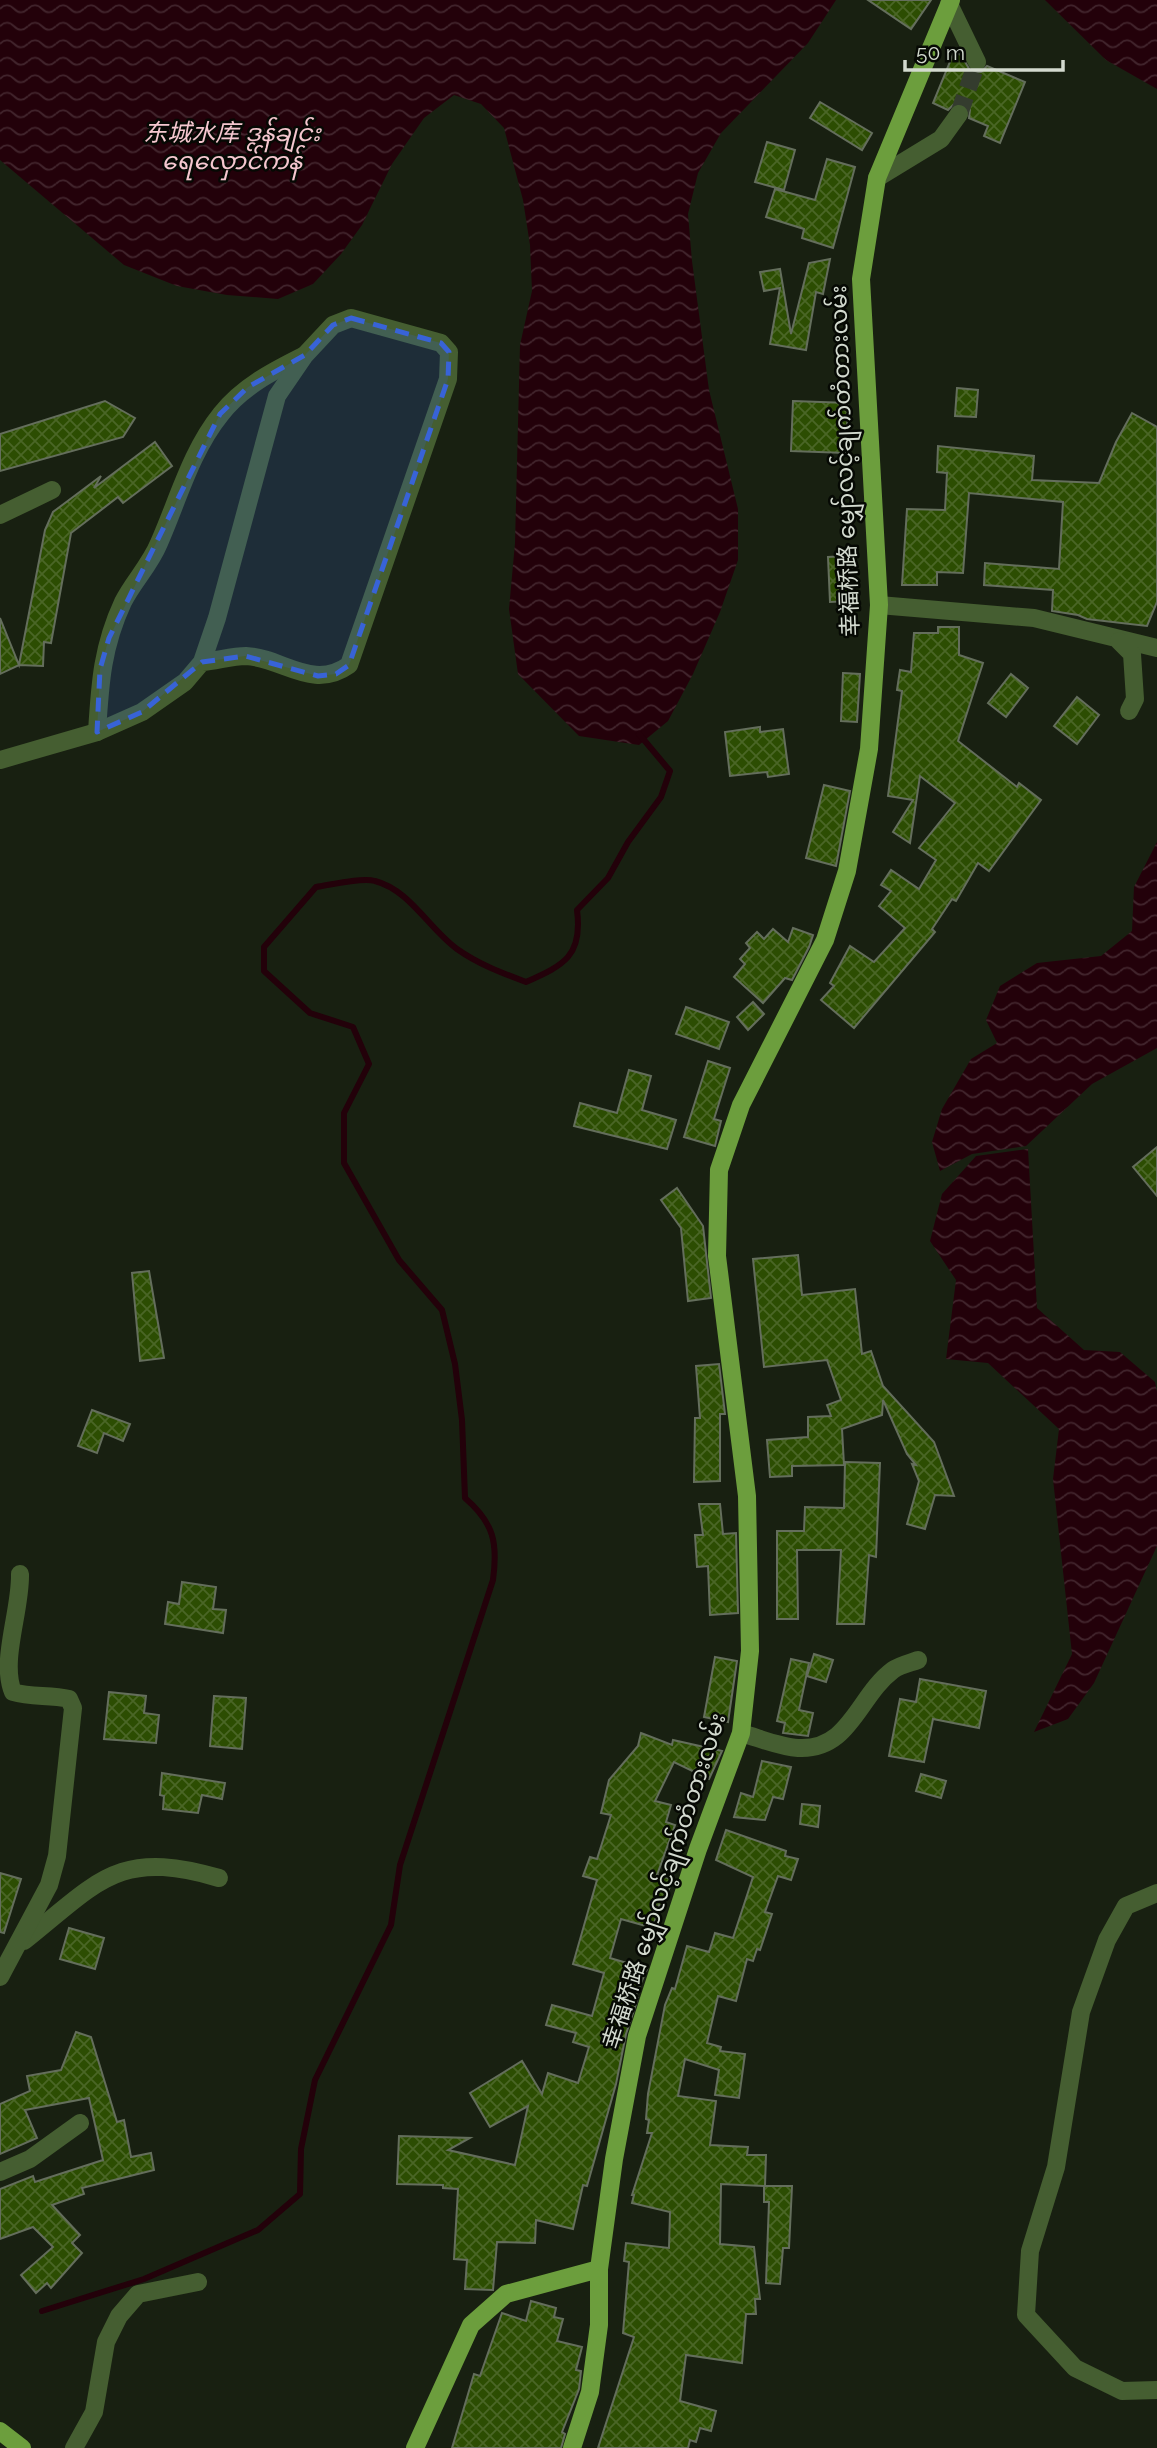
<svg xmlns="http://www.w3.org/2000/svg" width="1157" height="2448" viewBox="0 0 1157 2448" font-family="Raleway,'Noto Sans SC','Noto Sans Myanmar',sans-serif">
<defs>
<pattern id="water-waves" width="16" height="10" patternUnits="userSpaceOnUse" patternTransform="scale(1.75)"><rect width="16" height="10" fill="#23010a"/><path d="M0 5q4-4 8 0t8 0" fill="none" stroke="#42252d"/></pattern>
<pattern id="building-cross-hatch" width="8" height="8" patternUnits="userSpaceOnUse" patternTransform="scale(1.75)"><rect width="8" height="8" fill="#2c4d02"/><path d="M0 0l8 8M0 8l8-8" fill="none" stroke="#4a6626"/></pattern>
</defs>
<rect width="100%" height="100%" fill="#182011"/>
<g fill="url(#water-waves)">
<polygon points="0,0 836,0 808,43 721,133 698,173 688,214 692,261 709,390 738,509 738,560 720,612 693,674 668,721 639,745 579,736 518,674 509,609 515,543 520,345 532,291 530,245 523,200 504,128 481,104 454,95 424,118 392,164 362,225 341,254 313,284 278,299 227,295 177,286 124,265 0,160"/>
<polygon points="1045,0 1157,0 1157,89 1106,60"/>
<polygon points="1157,842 1157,1048 1092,1084 1026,1146 972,1154 940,1171 932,1142 942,1109 971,1059 997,1043 986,1020 1000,986 1037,963 1101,956 1132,931 1134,887"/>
<polygon points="1028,1149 1037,1308 1084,1350 1120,1352 1155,1382 1157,1392 1157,1546 1094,1683 1068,1719 1034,1732 1072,1654 1053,1479 1059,1429 988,1363 946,1359 956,1280 930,1241 942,1194 976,1156"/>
</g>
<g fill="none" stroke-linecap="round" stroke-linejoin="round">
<path stroke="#23010a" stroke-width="6" d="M42,2311L144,2279L258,2230L300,2194L301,2149L315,2080L391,1925L400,1865L493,1580C498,1543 494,1523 465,1498L462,1420L455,1364L442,1310L399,1260L344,1163V1113L369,1064L353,1027L310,1013L264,971V947L316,887C330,885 362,877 375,881C410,890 429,929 457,949C478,964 502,973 526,982C564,965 583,956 577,910L608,878L628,842L661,797L670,771L639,734"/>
</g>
<g fill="url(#building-cross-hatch)" stroke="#646e5c" stroke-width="2">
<polygon points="868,0 931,0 911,29"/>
<polygon points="954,52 961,55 971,72 981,72 987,66 1025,82 1000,143 984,136 988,126 969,118 970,110 965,104 955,103 948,110 933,103"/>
<polygon points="820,102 872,133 862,150 810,118"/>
<polygon points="767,142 795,150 784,190 755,182"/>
<polygon points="827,159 855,167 833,248 802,238 804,229 766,217 775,189 815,200"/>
<polygon points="830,259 823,294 816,292 806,350 770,344 780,288 764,291 760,272 780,269 791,334 809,263"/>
<polygon points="957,388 978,390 976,417 955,416"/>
<polygon points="105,401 135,418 123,437 0,471 0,434"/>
<polygon points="793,401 848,403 846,453 791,451"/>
<polygon points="1132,413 1157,427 1157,602 1147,626 1087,619 1078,615 1052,611 1053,590 984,585 985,563 1059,569 1063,502 969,493 963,573 937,572 937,585 902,585 907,509 945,510 947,473 937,472 938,446 1034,456 1032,480 1099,483 1116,442"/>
<polygon points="155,442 172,466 123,503 118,497 71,533 51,643 44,642 43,666 19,665 0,674 0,618 19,665 45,530 53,512 101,476 94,488"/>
<polygon points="847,556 849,601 830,602 828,557"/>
<polygon points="938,627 959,627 959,655 983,663 958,741 1017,787 1019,783 1041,800 989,871 978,863 956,901 952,899 932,929 935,932 854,1028 821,1000 834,986 830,983 850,946 874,962 905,928 879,906 891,891 881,885 891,870 919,889 936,860 919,848 955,803 920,776 910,843 893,832 913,800 888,796 902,691 897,690 900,670 911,672 914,633 938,633"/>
<polygon points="843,673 860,674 857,722 841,721"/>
<polygon points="1011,674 1028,688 1006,717 988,703"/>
<polygon points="1077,697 1099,715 1077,744 1054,726"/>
<polygon points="760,727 760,732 783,729 789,774 768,777 767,772 730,776 725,732"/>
<polygon points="824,785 850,791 836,866 806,858"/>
<polygon points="793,928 813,935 809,947 792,980 785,978 763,1003 734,977 745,964 740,959 750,948 746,943 757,932 764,939 773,929 788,942"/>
<polygon points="753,1002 764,1014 748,1030 737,1017"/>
<polygon points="686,1007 729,1022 719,1049 676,1034"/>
<polygon points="708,1061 730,1068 714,1119 721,1121 715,1146 684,1137"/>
<polygon points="629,1070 651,1076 642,1110 676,1120 667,1149 574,1126 580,1103 617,1113"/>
<polygon points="1157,1147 1157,1196 1133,1167"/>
<polygon points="677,1188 703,1226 711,1298 688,1301 681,1228 661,1200"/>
<polygon points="798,1255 802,1295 855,1289 862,1354 871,1351 883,1386 934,1442 954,1496 935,1495 925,1529 907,1524 919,1481 912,1464 916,1465 907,1454 883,1400 882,1415 842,1429 844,1465 792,1466 792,1476 770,1477 767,1440 808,1437 808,1417 831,1416 827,1405 841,1400 827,1360 764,1367 753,1259"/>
<polygon points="149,1271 164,1358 140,1361 132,1273"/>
<polygon points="719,1364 725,1414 720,1414 720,1481 694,1482 695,1418 700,1418 696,1366"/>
<polygon points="92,1410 130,1424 123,1441 104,1433 97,1453 78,1446"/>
<polygon points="845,1462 880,1463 876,1557 869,1555 864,1624 837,1624 841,1550 797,1550 798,1619 777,1619 777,1531 804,1531 805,1507 844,1508"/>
<polygon points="699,1504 720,1504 723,1534 736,1533 738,1613 710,1615 708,1566 697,1567 695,1535 703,1535"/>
<polygon points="182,1582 216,1587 213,1609 226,1610 223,1633 165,1624 168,1602 179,1604"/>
<polygon points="814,1654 833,1660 826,1682 807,1676"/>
<polygon points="715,1657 737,1661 728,1722 704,1717"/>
<polygon points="791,1659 809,1663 799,1710 813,1713 808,1736 783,1733 785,1723 777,1721"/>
<polygon points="920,1679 986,1691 979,1728 933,1719 924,1762 889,1756 900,1699 916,1702"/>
<polygon points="109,1692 146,1696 144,1713 159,1715 156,1743 104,1739"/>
<polygon points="214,1696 246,1698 242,1749 210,1746"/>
<polygon points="641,1733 672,1745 673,1740 722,1751 709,1779 674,1762 655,1801 671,1805 666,1822 675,1825 657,1875 672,1879 664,1906 659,1905 653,1928 621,1919 610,1958 647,1969 635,1997 638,1998 626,2034 616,2084 587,2186 583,2185 573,2229 536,2220 535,2243 497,2242 493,2290 465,2289 467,2260 454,2259 458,2189 443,2188 443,2185 397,2184 399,2136 470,2138 448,2150 515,2165 528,2106 490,2127 470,2093 522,2061 542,2094 548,2073 578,2083 589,2047 573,2042 576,2033 546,2025 552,2005 592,2016 604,1973 573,1964 597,1880 583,1876 590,1857 597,1859 611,1815 601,1813 609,1780 638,1746"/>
<polygon points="762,1761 791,1767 783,1799 773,1797 765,1820 734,1817 741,1793 753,1797"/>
<polygon points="162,1773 225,1783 222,1799 202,1795 198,1813 163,1809 164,1796 160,1795"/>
<polygon points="921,1774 946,1781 941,1798 916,1791"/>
<polygon points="802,1804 820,1806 818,1827 800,1824"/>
<polygon points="726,1830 786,1851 785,1856 798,1859 791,1880 778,1876 765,1912 772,1914 760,1950 757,1949 753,1961 747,1959 736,2001 718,1996 707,2043 721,2047 720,2051 745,2054 739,2098 715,2095 719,2070 685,2059 678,2096 716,2101 710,2145 748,2147 747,2155 766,2155 765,2186 792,2186 789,2248 783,2248 780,2284 766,2283 769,2202 764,2202 764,2186 721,2184 720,2244 754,2247 760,2299 755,2299 756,2314 746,2314 742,2363 686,2355 680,2401 716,2411 711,2431 700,2428 696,2442 690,2440 688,2448 598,2448 634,2337 623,2333 629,2262 624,2261 626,2243 669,2248 670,2212 632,2203 634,2195 632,2195 652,2133 647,2133 649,2120 646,2119 648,2094 665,2005 672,1988 675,1989 687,1946 709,1952 715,1933 733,1938 753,1877 716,1860"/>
<polygon points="0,1873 21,1879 4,1933 0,1932"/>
<polygon points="69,1928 104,1938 95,1969 60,1959"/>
<polygon points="76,2032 91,2037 117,2122 124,2120 131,2157 151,2153 154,2170 82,2188 84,2194 52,2205 80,2235 72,2243 82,2253 51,2288 47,2283 36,2293 21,2275 53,2247 33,2227 0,2239 0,2189 33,2176 35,2182 103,2160 89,2098 25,2110 37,2138 0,2154 0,2104 30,2091 27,2076 61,2070"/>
<polygon points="531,2301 556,2308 554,2317 563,2319 557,2341 582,2347 576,2370 581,2371 579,2389 562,2432 565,2434 561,2448 452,2448 474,2374 480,2376 502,2313 526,2321"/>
</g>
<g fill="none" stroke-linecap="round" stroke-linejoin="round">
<polyline stroke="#343c2e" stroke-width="18" stroke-dasharray="18 9" stroke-linecap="butt" points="959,114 977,62"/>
<g stroke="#455e31" stroke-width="18">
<polyline points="949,4 977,62"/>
<polyline points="877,178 941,139 959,114"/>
<polyline points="0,515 52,490"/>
<polyline points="879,605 1034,618 1157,648"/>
<polyline points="1119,641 1132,654 1135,699 1129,711"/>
<path d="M97,732C100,684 102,647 123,602C133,582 150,565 159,543C178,500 191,451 221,414C242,387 273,371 303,356"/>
<path d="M0,760L97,732L142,712L185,682L202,662L217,618L277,396L305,355L333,325L351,318L441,343L449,352L448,379L349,665C313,691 283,658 246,656C232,656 216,661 202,662"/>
<path d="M741,1733C759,1738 780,1747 798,1748C850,1751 858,1696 893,1670C900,1665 910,1663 918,1660"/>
<polyline points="1157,1893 1126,1906 1107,1940 1081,2012 1056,2167 1030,2251 1026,2315 1075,2368 1122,2391 1157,2390"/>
<path d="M24,1941C98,1882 118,1848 219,1878"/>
<path d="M0,1977L49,1885L57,1856L73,1708L69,1699C50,1694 32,1698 13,1692C0,1661 21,1610 20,1574"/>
<polyline points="0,2172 30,2159 80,2123"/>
<polyline points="74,2448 94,2412 106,2342 119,2316 138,2294 198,2282"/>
</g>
<g stroke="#6c9e3d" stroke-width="18">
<polyline points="0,2431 22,2448"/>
<polyline points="415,2448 471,2325 506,2294 599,2269"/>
<polyline points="572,2448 590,2392 599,2325 599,2269 614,2159 637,2036 698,1849 741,1733 750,1651 747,1496 717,1256 719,1170 741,1105 825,940 847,871 869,749 879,605 861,279 877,178 951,0"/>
</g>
</g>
<path fill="#3863d7" fill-opacity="0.2" stroke="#3863d7" stroke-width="5" stroke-dasharray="14 9" stroke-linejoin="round" d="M351,318L441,343L449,352L448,379L349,665L336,674L318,676L245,656L202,662L142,712L97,732L100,669L109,638L220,414L248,387L305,355L333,325Z"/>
<g text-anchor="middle" stroke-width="5" stroke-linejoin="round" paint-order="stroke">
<g font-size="23" fill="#d3dacf" stroke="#060904">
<text transform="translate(844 461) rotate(-92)" y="8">幸福桥路 မျှော်လင့်ချက်တံတားလမ်း</text>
<text transform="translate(664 1881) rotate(-72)" y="8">幸福桥路 မျှော်လင့်ချက်တံတားလမ်း</text>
</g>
<g font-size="24" font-style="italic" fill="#f5c7cf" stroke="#060904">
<text x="232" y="141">东城水库 ဒွန်ချင်း<tspan x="232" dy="28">ရေလှောင်ကန်</tspan></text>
</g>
</g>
<path d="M905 60v10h158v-10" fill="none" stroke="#d3dacf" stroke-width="3.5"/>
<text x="916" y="60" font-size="21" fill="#d3dacf" stroke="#060904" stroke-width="5" paint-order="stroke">50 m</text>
</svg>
